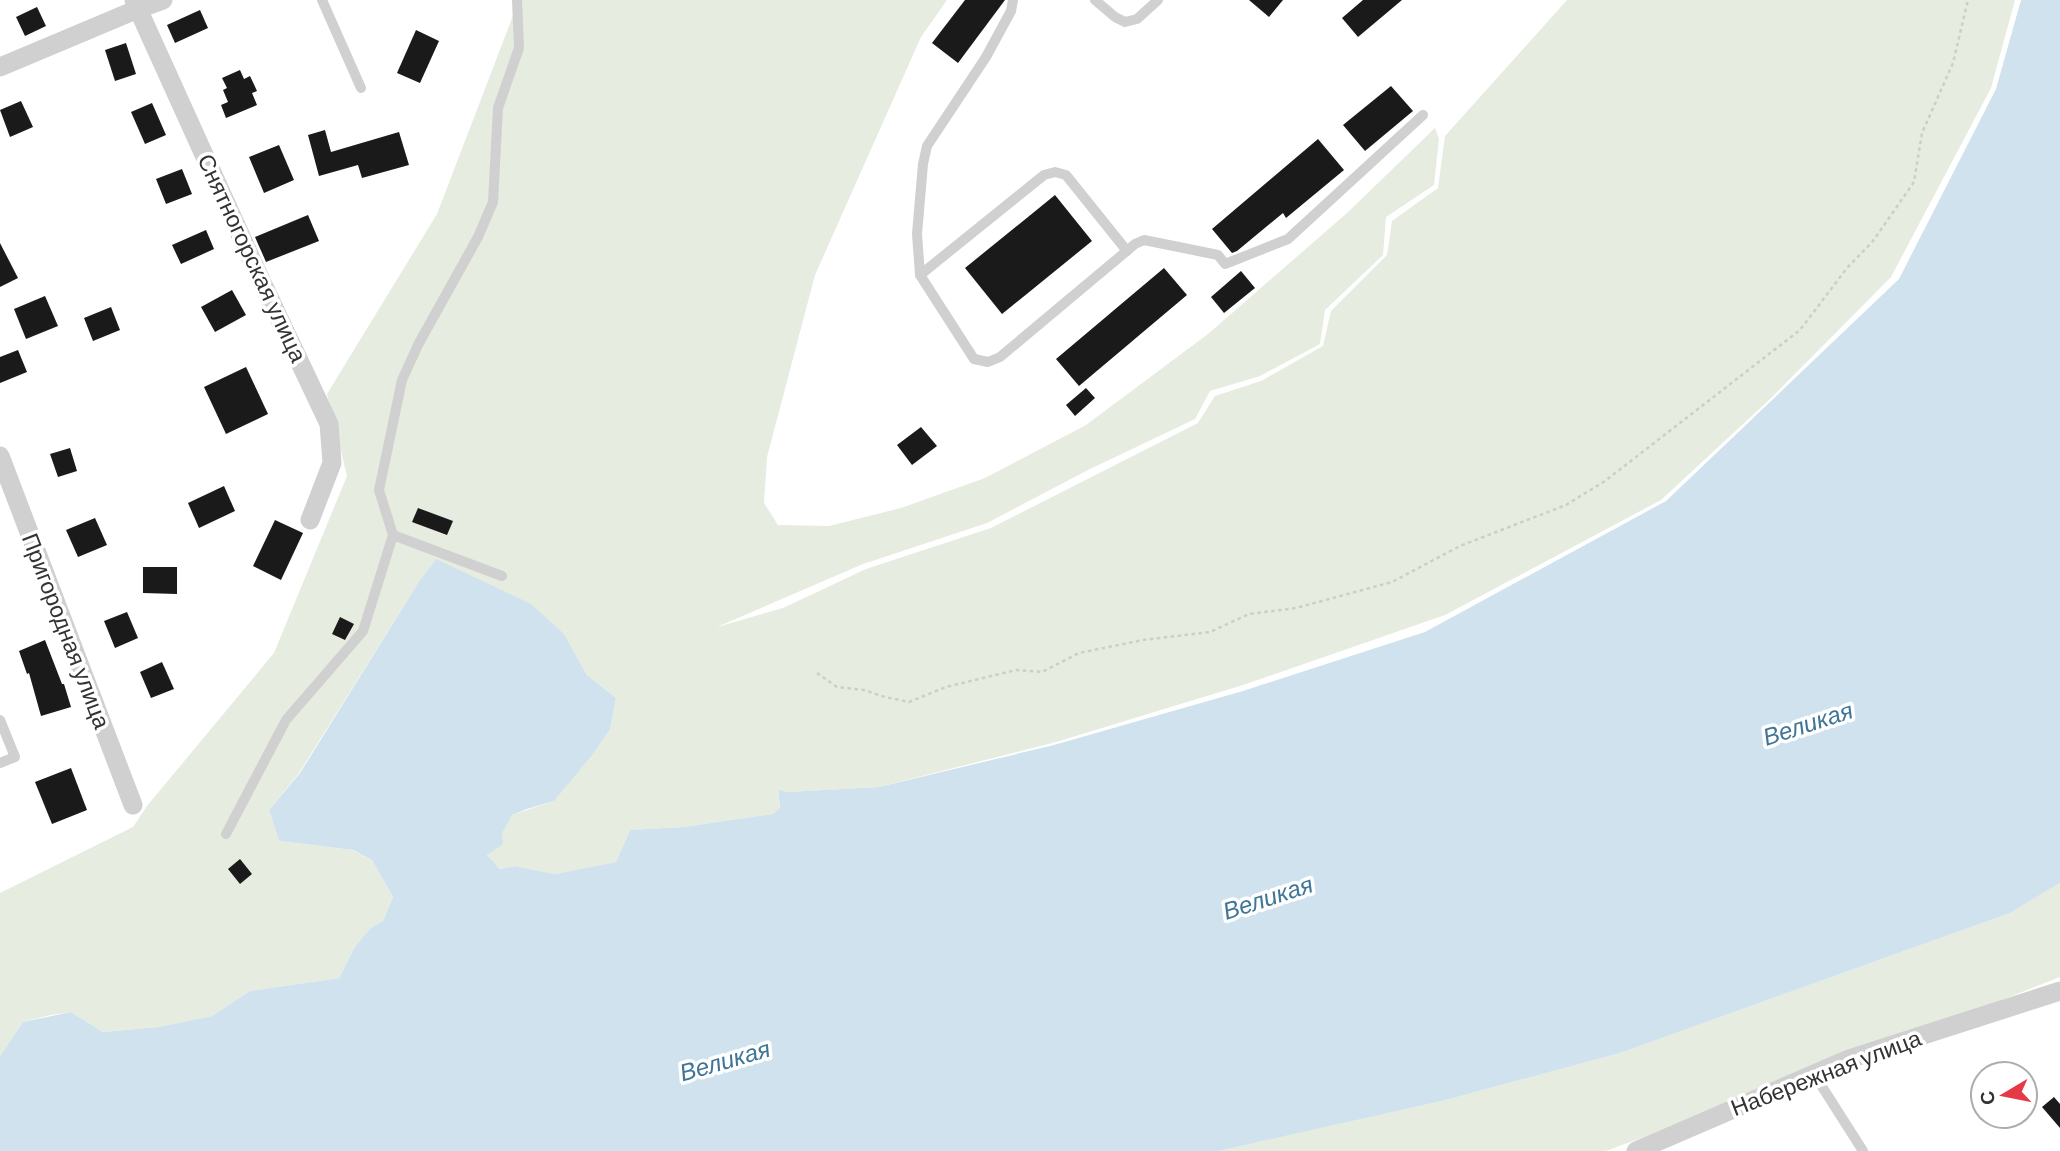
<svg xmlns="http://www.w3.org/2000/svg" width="2060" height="1151" viewBox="0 0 2060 1151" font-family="Barlow,sans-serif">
<rect width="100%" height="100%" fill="#fff"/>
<g fill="#e6ecdf">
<polygon points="519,0 947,0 921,37 815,275 767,457 764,503 778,525 829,526 901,508 985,478 1086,425 1208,334 1347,213 1435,128 1439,139 1434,185 1386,217 1383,255 1325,310 1320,344 1260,376 1210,391 1195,419 1086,471 987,523 863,564 717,627 783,608 866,569 991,528 1198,423 1215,396 1261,381 1323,346 1331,311 1387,255 1392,221 1438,188 1445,136 1567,0 2015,0 1991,88 1891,277 1769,400 1661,500 1445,615 1243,685 1056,742 879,787 787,792 778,791 780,809 773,814 683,827 630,830 616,862 555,874 515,866 500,869 487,855 512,815 554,801 610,729 616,698 587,675 564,634 436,559 420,580 299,773 269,810 279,841 352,850 372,860 393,897 383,921 370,930 354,948 339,978 250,991 212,1016 159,1027 103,1032 71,1012 51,1015 23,1022 0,1056 0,893 133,827 147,806 274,653 347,476 327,394 437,214"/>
<polygon points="2060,883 2060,977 1934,1027 1812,1065 1649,1135 1606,1151 1219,1151 1442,1101 1620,1053 2010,913"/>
</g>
<polygon fill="#cfe2ee" points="2021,0 2060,0 2060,883 2010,913 1620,1053 1442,1101 1219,1151 0,1151 0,1056 23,1022 71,1012 103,1032 159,1027 212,1016 250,991 339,978 354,948 370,929 383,921 393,897 372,860 353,850 279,841 269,810 300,773 420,580 436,559 531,604 564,634 587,675 616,698 610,729 592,755 554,801 527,809 512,815 502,833 503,844 487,855 500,869 515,866 555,874 616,862 630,830 683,827 773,814 780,808 778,790 787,792 879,787 1054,745 1243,691 1425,632 1666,501 1899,279 1996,89"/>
<g fill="#1a1a1a">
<polygon points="965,0 1005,0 958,63 932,43"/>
<polygon points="1249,0 1283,0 1269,17"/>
<polygon points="1363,0 1402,0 1358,37 1342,18"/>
<polygon points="37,7 46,26 25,36 16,17"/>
<polygon points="200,10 208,28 175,43 167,25"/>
<polygon points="416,30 439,41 420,83 397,73"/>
<polygon points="126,43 136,74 115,81 105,50"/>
<polygon points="240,70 244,79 250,76 257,91 252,93 257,105 226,118 221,105 228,102 223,90 227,88 222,78"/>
<polygon points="1391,86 1413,111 1365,151 1343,125"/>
<polygon points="21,101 33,127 10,137 0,110"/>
<polygon points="152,103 166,135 145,144 131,112"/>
<polygon points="325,130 331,152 399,132 409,165 362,178 358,165 319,176 308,135"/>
<polygon points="1318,139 1344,170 1286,218 1283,213 1237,251 1232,253 1212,229"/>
<polygon points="279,145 294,180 264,193 249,157"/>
<polygon points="182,169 192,194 166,204 156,179"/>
<polygon points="1055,195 1092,241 1002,314 965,268"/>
<polygon points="308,215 319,241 266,262 255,237"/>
<polygon points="206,230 214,249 181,264 172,245"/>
<polygon points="0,243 18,278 0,287"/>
<polygon points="1164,268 1187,295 1079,386 1056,359"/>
<polygon points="1241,271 1255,288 1224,313 1211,297"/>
<polygon points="232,290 246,315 215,332 201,307"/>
<polygon points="45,296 58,326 26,339 14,309"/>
<polygon points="111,307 120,330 93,341 84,318"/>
<polygon points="18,350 27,372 0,383 0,357"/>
<polygon points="246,367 268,414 226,434 204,387"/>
<polygon points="1086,388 1095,398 1075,416 1066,405"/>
<polygon points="921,427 937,446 912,465 897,445"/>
<polygon points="70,448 77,471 58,477 50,454"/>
<polygon points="224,486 235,511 199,528 188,503"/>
<polygon points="418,508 453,521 447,535 412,522"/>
<polygon points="95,518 107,545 78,557 66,530"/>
<polygon points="275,520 303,533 281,580 253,566"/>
<polygon points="143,567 177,567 177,594 143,593"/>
<polygon points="127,612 138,638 115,648 104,621"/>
<polygon points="340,617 354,624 345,640 332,634"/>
<polygon points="45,640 62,684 64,684 71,707 41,716 29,673 27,674 19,651"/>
<polygon points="162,662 174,689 151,698 140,672"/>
<polygon points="71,768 87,810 52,824 35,782"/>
<polygon points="240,859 252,874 240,884 228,869"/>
<polygon points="2054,1097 2060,1104 2060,1128 2042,1107"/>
</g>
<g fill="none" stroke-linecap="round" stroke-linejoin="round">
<polyline stroke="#cdcdcd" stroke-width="2.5" stroke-dasharray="3.5 3.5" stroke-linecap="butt" points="817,673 837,687 864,690 885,697 909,702 946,687 1016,670 1042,672 1079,653 1143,640 1210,632 1249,614 1296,608 1392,582 1460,546 1566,505 1605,481 1800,330 1847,268 1873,241 1914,182 1922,133 1953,63 1968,0"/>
<g stroke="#d0d0d0" stroke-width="10">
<polyline points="322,0 361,88"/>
<polyline points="1013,0 1011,11 986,57 927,146 923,164 917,234 920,275 974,359 988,362 1000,357 1135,244 1144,240 1218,255 1225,264 1288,239 1423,115"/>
<polyline points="1095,0 1115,17 1125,22 1137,19 1158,0"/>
<polyline points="920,275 1044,175 1055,172 1066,175 1127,251"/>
<polyline points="502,576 393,535 379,490 402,380 419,343 478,237 493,202 498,108 519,48 517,0"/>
<polyline points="0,720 15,757 0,763"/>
<polyline points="226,834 286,720 363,631 393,535"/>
<polyline points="1814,1074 1863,1151"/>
</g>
<g stroke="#d0d0d0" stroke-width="19">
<polyline points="134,0 258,274 329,424 332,463 310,520"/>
<polyline points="0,67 138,9 163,0"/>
<polyline points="0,456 133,805"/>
<polyline points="1636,1151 1849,1059 2060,991"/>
</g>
</g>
<g text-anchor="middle" stroke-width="7" stroke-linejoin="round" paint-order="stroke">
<g font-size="23" fill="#333" stroke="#fff">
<text transform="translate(252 258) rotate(65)" y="8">Снятногорская улица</text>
<text transform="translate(66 631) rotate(69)" y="8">Пригородная улица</text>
<text transform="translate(1826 1073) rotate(-21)" y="8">Набережная улица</text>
</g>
<g font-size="24" font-style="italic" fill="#3f7597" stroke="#fff">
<text transform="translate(1808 724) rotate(-18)" y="8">Великая</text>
<text transform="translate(1268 898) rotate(-18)" y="8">Великая</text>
<text transform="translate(725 1061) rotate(-16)" y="8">Великая</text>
</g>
</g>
<g transform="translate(2004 1095) rotate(260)"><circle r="33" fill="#ffffff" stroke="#adadad" stroke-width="2"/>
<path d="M0-5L12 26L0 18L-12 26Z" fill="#e63946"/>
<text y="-10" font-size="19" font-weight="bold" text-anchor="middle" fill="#333333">С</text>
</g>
</svg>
